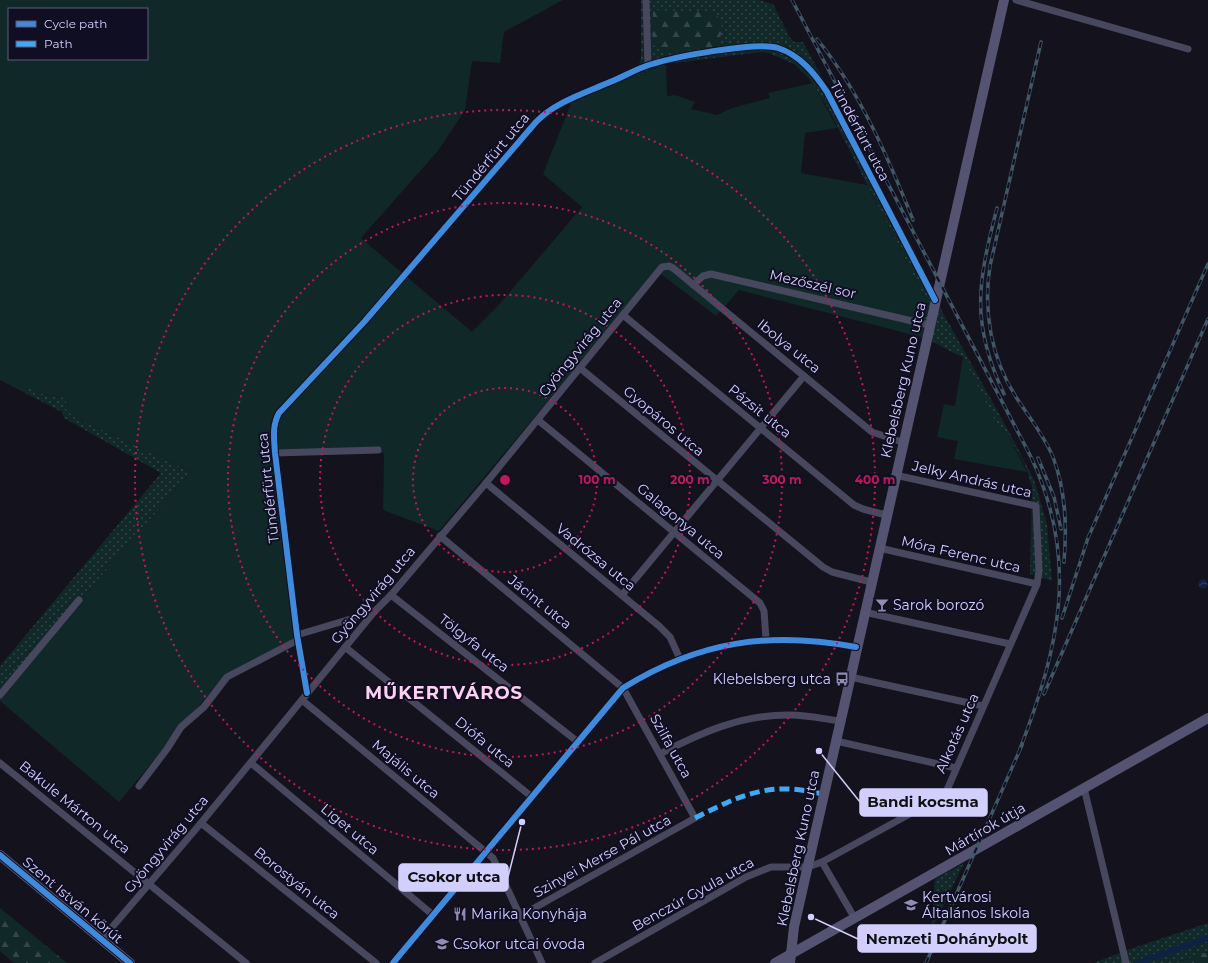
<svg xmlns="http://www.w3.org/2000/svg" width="1208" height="963" viewBox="0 0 1208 963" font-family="Montserrat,sans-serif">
<defs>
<pattern id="grass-dots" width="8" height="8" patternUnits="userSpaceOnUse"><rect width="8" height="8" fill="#112828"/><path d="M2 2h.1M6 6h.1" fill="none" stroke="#334648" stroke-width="1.8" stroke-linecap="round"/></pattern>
<pattern id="forest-firs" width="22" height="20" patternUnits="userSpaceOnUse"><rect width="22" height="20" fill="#112828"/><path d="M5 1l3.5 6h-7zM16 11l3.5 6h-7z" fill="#334648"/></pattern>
<pattern id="water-waves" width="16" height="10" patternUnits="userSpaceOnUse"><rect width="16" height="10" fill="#0e2343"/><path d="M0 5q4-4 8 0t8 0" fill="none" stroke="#30425f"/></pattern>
</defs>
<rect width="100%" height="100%" fill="#14121d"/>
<g fill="url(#grass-dots)" fill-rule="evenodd">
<path d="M641,0H758L773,4L790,38L794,42H803L916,254L942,311L1008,430L1034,480L1047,524L1052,581L1030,574L1032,486L1025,465L1006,431L995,429L963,357C948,352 936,341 921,337L928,304L829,110L810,80L794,64L769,53L761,52L666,64L639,75L638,68L641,58ZM722,27L666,53L661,44L653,46Z"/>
<polygon points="27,387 39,393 66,398 73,416 191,472 0,693 0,666 161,473 64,418 62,412 25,393"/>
<polygon points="964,863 931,931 935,879"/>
<polygon points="1208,923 1208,952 1176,963 1094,963 1127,950"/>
</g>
<g fill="url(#forest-firs)">
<polygon points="653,10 716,12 722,27 719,46 666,53 661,44 652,46"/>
<polygon points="0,908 67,963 14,963 0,951"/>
<polygon points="1208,952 1208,963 1176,963"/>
</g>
<g fill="#112828" fill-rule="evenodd">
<path d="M0,0H563L504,32L500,63L472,61L465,110L437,152L361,238L472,332L497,307L582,207L543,174L574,96L638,68L640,75L666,64L667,96L675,95L695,102L691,109L717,115L732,108L770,98L768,93L813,83L837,128L805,133L801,173L867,185L928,304L921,337L739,290L716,316L657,271L439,531L383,510L384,453L271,449L294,639L220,681L119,802L0,701V693L191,472L73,416L66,410V398L39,393L27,387L25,393L0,380ZM9,9H147V59H9Z"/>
<polygon points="963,357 996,422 995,429 1006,431 1027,472 954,459 958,441 937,437 944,404 955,406"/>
</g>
<circle fill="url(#water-waves)" cx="1203" cy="584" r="4.5"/>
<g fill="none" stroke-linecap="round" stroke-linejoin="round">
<polyline stroke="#0e2343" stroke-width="6" points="1138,963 1208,938"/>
<g stroke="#47475e" stroke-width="7">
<polyline points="646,0 648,65"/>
<polyline points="1016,0 1188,49"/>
<polyline points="693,285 703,276 711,274 929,325"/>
<polyline points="623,315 854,505 863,509 886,515"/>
<polyline points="580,368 823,567 832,572 871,582"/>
<polyline points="538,420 760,603 764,611 766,639"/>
<polyline points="275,453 378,450"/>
<polyline points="486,483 659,626 670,637 680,659"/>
<polyline points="440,536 623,688 695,818 520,916"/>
<polyline points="879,548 1037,584"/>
<polyline points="391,595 578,742"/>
<polyline points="622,595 804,376"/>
<polyline points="864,612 1010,644"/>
<polyline points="297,635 374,612"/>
<polyline points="345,647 532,797"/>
<polyline points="850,677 983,706"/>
<path d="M307,693L297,635L275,453C274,438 272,426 279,413L365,321L536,122C555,102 585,93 610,82C623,77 636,69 649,65C674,57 756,41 778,48C800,55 815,74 827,92L935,300"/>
<polyline points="0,695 79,600"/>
<polyline points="302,700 493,858 542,963"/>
<polyline points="836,741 956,768"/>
<path d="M660,754C702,732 743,714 791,715C807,715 824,719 840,721"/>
<polyline points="0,763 246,963"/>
<polyline points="251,763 433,915"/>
<polyline points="139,786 167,749 181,727 204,707 227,677 298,640"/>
<polyline points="1084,788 1126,963"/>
<polyline points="201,823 376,963"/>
<polyline points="822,862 854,917"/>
<polyline points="102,939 201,823 374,612 391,595 486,483 662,267 669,266 673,268 872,432 902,442"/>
<path d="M393,963L623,688C699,641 769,631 856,647"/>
<polyline points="595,963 746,877 771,867 808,867 822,862 939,798 947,790 1037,584 1039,571 1036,506 895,475"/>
</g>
<g stroke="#545371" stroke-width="10">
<polyline points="0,855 130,963"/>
<polyline points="775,963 1208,718"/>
<polyline points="790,963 794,927 1004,0"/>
</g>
<g stroke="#405766" stroke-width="3.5">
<g id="rail">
<path d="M792,0L1031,457C1080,561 1059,647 1020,749"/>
<path d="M817,39C860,92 888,157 913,220"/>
<path d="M1041,42L990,266C983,311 991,358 1016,397C1029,417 1044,435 1053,457C1066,491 1067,526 1064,562"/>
<path d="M997,208C978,282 970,322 1004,394"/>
<polyline points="1038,458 1054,497 1061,529"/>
<polyline points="1062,618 1088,538 1208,264"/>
<polyline points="1044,694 1208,319"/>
<polyline points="926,963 1022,745"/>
</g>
</g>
<use href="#rail" stroke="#100e22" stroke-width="2" stroke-dasharray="6" stroke-linecap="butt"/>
<path stroke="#3fa9f5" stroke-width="5" stroke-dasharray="10 5" stroke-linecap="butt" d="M695,818C725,803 753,788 787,789C799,789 812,792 824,794"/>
<g stroke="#100e22" stroke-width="8">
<g id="cycleway">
<path d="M307,693L297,635L275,453C274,438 272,426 279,413L365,321L536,122C555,102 585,93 610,82C623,77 636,69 649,65C674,57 756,41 778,48C800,55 815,74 827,92L935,300"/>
<polyline points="0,855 130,963"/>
<path d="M393,963L623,688C699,641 769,631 856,647"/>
</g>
</g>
<use href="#cycleway" stroke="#408adc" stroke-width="6"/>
</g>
<g fill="none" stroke="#c2185b" stroke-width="2" stroke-dasharray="2 4">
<circle cx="505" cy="480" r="92"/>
<circle cx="505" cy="480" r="185"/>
<circle cx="505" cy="480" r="277"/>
<circle cx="505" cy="480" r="370"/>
</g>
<defs>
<g id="bar-bare" transform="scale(1.08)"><path d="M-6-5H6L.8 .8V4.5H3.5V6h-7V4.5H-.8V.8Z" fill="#908db0" stroke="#100e22" stroke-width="2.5" paint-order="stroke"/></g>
<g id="bus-bare" transform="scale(1.08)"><path d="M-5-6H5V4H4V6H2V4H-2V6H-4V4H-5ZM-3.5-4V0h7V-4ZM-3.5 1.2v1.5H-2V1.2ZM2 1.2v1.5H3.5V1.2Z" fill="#908db0" stroke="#100e22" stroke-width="2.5" paint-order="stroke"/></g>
<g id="school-bare" transform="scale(1.08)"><path d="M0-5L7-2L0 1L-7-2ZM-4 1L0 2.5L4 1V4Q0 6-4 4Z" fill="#908db0" stroke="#100e22" stroke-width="2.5" paint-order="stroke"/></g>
<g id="restaurant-bare" transform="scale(1.08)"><path d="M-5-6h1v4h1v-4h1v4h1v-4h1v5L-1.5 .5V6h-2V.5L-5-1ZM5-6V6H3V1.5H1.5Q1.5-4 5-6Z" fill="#908db0" stroke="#100e22" stroke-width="2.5" paint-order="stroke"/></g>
</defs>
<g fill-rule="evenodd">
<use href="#bar-bare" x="882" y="605"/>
<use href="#bus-bare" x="842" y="679"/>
<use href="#school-bare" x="911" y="905"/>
<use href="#restaurant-bare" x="460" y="914"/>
<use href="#school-bare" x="442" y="944"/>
</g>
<g text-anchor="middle" stroke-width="4" stroke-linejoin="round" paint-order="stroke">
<g font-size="14" fill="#d2cfff" stroke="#100e22">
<text transform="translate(860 131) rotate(62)" y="5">Tündérfürt utca</text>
<text transform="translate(491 157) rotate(-50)" y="5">Tündérfürt utca</text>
<text transform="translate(813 284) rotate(13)" y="5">Mezőszél sor</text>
<text transform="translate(789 346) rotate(39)" y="5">Ibolya utca</text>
<text transform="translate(580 347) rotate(-51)" y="5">Gyöngyvirág utca</text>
<text transform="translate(903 380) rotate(-77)" y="5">Klebelsberg Kuno utca</text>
<text transform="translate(760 411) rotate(39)" y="5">Pázsit utca</text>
<text transform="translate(664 421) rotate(40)" y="5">Gyopáros utca</text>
<text transform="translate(972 479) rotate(13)" y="5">Jelky András utca</text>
<text transform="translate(268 488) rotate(-96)" y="5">Tündérfürt utca</text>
<text transform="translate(681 521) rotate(40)" y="5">Galagonya utca</text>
<text transform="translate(961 554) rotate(13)" y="5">Móra Ferenc utca</text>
<text transform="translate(596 557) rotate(39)" y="5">Vadrózsa utca</text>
<text transform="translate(373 595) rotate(-50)" y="5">Gyöngyvirág utca</text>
<text transform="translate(540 602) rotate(39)" y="5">Jácint utca</text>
<text transform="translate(474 643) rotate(38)" y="5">Tölgyfa utca</text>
<text transform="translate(957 733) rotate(-66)" y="5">Alkotás utca</text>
<text transform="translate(485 742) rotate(39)" y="5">Diófa utca</text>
<text transform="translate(671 746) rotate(61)" y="5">Szilfa utca</text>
<text transform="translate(406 769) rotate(40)" y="5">Majális utca</text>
<text transform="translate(75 807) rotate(39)" y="5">Bakule Márton utca</text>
<text transform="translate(350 829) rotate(40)" y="5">Liget utca</text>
<text transform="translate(985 829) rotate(-30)" y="5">Mártírok útja</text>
<text transform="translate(166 844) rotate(-50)" y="5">Gyöngyvirág utca</text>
<text transform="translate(798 848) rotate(-78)" y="5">Klebelsberg Kuno utca</text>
<text transform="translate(602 856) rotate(-29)" y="5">Szinyei Merse Pál utca</text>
<text transform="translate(297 883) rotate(39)" y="5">Borostyán utca</text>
<text transform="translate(693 894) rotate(-29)" y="5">Benczúr Gyula utca</text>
<text transform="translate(73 900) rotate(40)" y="5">Szent István körút</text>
</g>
<g font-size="14" fill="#d2cfff" stroke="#100e22" text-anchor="start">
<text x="893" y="610">Sarok borozó</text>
<text x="831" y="684" text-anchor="end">Klebelsberg utca</text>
<text x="922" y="902">Kertvárosi<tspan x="922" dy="16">Általános Iskola</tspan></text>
<text x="471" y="919">Marika Konyhája</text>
<text x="453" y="949">Csokor utcai óvoda</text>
</g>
<g font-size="18" font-weight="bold" letter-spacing="1" fill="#ffd1f0" stroke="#100e22">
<text x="444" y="699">MŰKERTVÁROS</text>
</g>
</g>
<circle cx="505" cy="480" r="6" fill="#c2185b" stroke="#100e22" stroke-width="2"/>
<g font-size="12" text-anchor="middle" font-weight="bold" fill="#c2185b" stroke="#100e22" stroke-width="4" stroke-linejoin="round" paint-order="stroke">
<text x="597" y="484">100 m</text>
<text x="690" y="484">200 m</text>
<text x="782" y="484">300 m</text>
<text x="875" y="484">400 m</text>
</g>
<path fill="none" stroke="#d2cfff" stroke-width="1.5" d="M819 751L860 802M522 822L508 877M811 917L858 939"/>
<g fill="#d2cfff" stroke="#100e22" stroke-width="1.5">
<circle cx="819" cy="751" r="4"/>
<circle cx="522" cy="822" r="4"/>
<circle cx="811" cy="917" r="4"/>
</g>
<g fill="#d2cfff" stroke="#d2cfff" stroke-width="1.5">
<rect x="860" y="789" width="127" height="27" rx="4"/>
<rect x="399" y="864" width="109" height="27" rx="4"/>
<rect x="858" y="925" width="178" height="27" rx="4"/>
</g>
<g font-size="15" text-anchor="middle" font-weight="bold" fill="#111">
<text x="923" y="807">Bandi kocsma</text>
<text x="454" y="882">Csokor utca</text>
<text x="947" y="944">Nemzeti Dohánybolt</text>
</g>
<rect x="8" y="8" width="140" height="52" fill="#100e22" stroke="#5e5b7a"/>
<rect x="16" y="21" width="20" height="6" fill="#408adc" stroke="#5e5b7a"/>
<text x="44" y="28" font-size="12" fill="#d2cfff">Cycle path</text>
<rect x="16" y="41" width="20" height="6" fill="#3fa9f5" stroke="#5e5b7a"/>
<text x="44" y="48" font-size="12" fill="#d2cfff">Path</text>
</svg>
